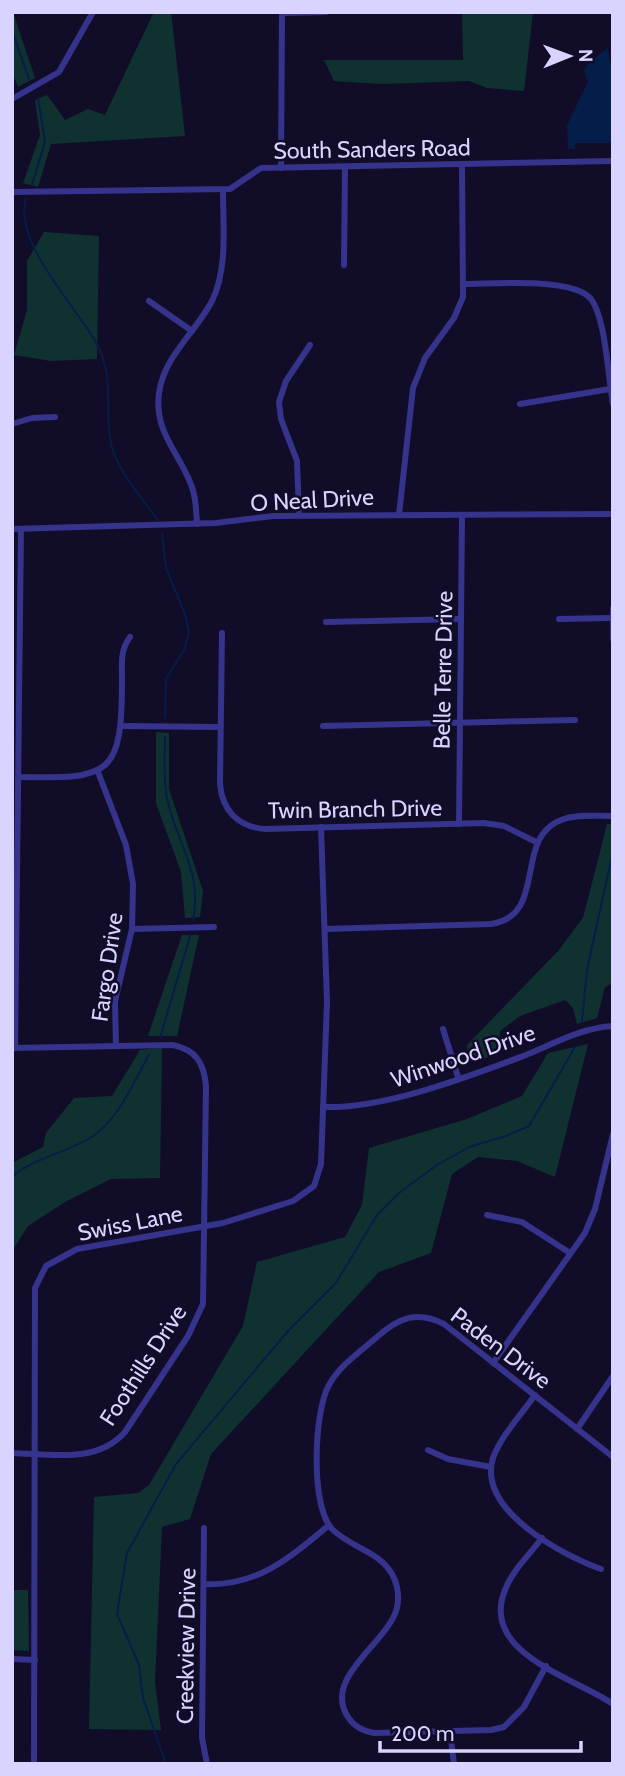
<svg xmlns="http://www.w3.org/2000/svg" width="625" height="1776" viewBox="0 0 625 1776" font-family="Cabin,sans-serif">
<rect width="100%" height="100%" fill="#110d28"/>
<g fill="#0f3231">
<polygon points="13,12 35,78 18,87 12,72"/>
<polygon points="154,12 171,12 185,136 51,144 38,187 23,183 40,135 35,100 47,95 65,120 88,109 105,115"/>
<polygon points="462,12 533,12 524,91 487,88 469,81 383,84 334,81 324,60 463,60"/>
<polygon points="44,232 99,236 97,359 51,361 14,355 27,310 27,261"/>
<polygon points="156,732 169,733 169,789 203,891 200,917 185,918 181,872 156,803"/>
<polygon points="607,824 613,824 613,983 605,987 597,1018 577,1024 573,1008 565,1000 520,1016 500,1031 500,1054 468,1063 467,1045 558,951 583,918"/>
<polygon points="182,935 199,935 177,1036 148,1036"/>
<polygon points="588,1044 555,1177 517,1161 478,1157 452,1174 431,1253 379,1272 211,1454 190,1519 162,1527 155,1682 161,1730 89,1729 94,1497 138,1493 149,1485 243,1326 257,1262 345,1237 362,1205 369,1148 467,1119 522,1096 548,1053"/>
<polygon points="162,1048 160,1178 111,1179 65,1202 28,1226 12,1251 12,1163 43,1147 46,1133 74,1098 112,1096 140,1050"/>
<polygon points="12,1590 28,1590 29,1651 12,1650"/>
</g>
<polygon fill="#051d49" points="608,48 613,77 613,143 575,143 575,149 568,149 567,125 588,82 584,71 589,62"/>
<g fill="none" stroke-linecap="round" stroke-linejoin="round">
<g stroke="#051d49" stroke-width="2">
<polyline points="12,30 29,79"/>
<polyline points="32,185 45,142 38,98"/>
<path d="M26,199C13,240 73,304 94,339C118,380 102,409 112,448C118,470 144,502 158,520"/>
<polyline points="162,534 166,568 185,614 189,633 184,650 166,679 165,718"/>
<path d="M165,737C165,758 163,778 167,798C176,843 203,871 193,920"/>
<polyline points="582,1021 587,970 613,851"/>
<polyline points="160,1038 190,936"/>
<path d="M12,1177C33,1158 66,1153 90,1138C118,1121 133,1083 149,1055"/>
<polyline points="166,1764 143,1698 139,1665 117,1614 127,1553 176,1464 288,1331 336,1283 377,1215 399,1193 437,1165 469,1147 506,1136 529,1126 575,1047"/>
</g>
<g stroke="#36338c" stroke-width="6">
<polyline points="282,13 326,12"/>
<polyline points="12,99 59,72 93,12"/>
<polyline points="281,168 282,12"/>
<polyline points="12,192 230,189 261,168 613,161"/>
<polyline points="344,265 345,167"/>
<path d="M465,284C493,284 573,277 591,299C606,319 608,378 613,404"/>
<polyline points="149,301 192,331"/>
<polyline points="520,404 610,389"/>
<polyline points="12,424 32,418 55,417"/>
<polyline points="299,515 297,461 281,419 279,402 286,381 310,345"/>
<polyline points="399,515 413,388 425,358 454,318 463,297 462,165"/>
<path d="M197,524C196,510 196,495 190,482C177,450 154,431 159,393C164,356 196,332 212,301C228,268 223,226 223,190"/>
<polyline points="12,529 216,523 273,516 613,514"/>
<polyline points="613,608 613,639"/>
<polyline points="559,619 611,618"/>
<polyline points="326,622 461,619"/>
<path d="M222,633L220,784C222,810 238,827 265,829L484,823L504,826L536,842"/>
<polyline points="122,726 220,727"/>
<polyline points="323,726 575,720"/>
<polyline points="98,772 126,845 133,884 132,929 115,1001 116,1046"/>
<path d="M18,777C111,779 122,776 122,679C122,664 120,650 130,637"/>
<polyline points="459,824 462,517"/>
<polyline points="132,929 214,927"/>
<path d="M325,929L491,924C550,915 511,836 564,819C579,814 597,816 613,816"/>
<polyline points="443,1029 458,1077"/>
<path d="M12,1048L173,1045C196,1050 204,1063 206,1086L203,1304L188,1336L125,1432C97,1464 51,1454 12,1453"/>
<polyline points="15,1048 21,529"/>
<path d="M323,1107C385,1109 467,1077 526,1055C555,1043 581,1028 613,1026"/>
<polyline points="487,1215 522,1222 570,1253"/>
<polyline points="493,1363 585,1233 595,1209 613,1134"/>
<path d="M535,1395C521,1415 501,1436 493,1458C477,1510 562,1555 601,1569"/>
<polyline points="577,1429 613,1376"/>
<polyline points="428,1450 448,1459 491,1467"/>
<polyline points="204,1528 202,1738 207,1764"/>
<path d="M542,1538C530,1554 512,1571 505,1590C479,1653 575,1678 613,1704"/>
<path d="M204,1584C257,1587 291,1557 329,1525"/>
<polyline points="12,1659 35,1660"/>
<path d="M546,1666L524,1707L504,1727L491,1730L374,1733C363,1731 354,1727 348,1717C324,1681 378,1648 393,1618C398,1609 399,1597 397,1587C389,1552 354,1551 332,1529C310,1506 314,1411 329,1385C339,1366 361,1351 377,1337C398,1318 417,1310 444,1324L613,1457"/>
<polyline points="450,1732 454,1764"/>
<polyline points="34,1764 35,1288 46,1266 77,1249 223,1223 293,1201 314,1186 321,1164 327,1002 321,827"/>
</g>
</g>
<g text-anchor="middle" stroke-width="5" stroke-linejoin="round" paint-order="stroke">
<g font-size="23" fill="#d9d4ff" stroke="#110d28">
<text transform="translate(372 149) rotate(-1)" y="8">South Sanders Road</text>
<text transform="translate(312 500) rotate(-3)" y="8">O Neal Drive</text>
<text transform="translate(443 670) rotate(-89)" y="8">Belle Terre Drive</text>
<text transform="translate(355 809) rotate(-1)" y="8">Twin Branch Drive</text>
<text transform="translate(107 967) rotate(-82)" y="8">Fargo Drive</text>
<text transform="translate(463 1056) rotate(-19)" y="8">Winwood Drive</text>
<text transform="translate(130 1223) rotate(-11)" y="8">Swiss Lane</text>
<text transform="translate(501 1348) rotate(37)" y="8">Paden Drive</text>
<text transform="translate(143 1365) rotate(-57)" y="8">Foothills Drive</text>
<text transform="translate(186 1646) rotate(-89)" y="8">Creekview Drive</text>
</g>
</g>
<rect width="625" height="1776" fill="none" stroke="#d9d4ff" stroke-width="28"/>
<g transform="translate(569 56) rotate(89)" stroke="#110d28" stroke-width="5" paint-order="stroke">
<path d="M0-5L12 26L0 18L-12 26Z" fill="#d9d4ff"/>
<text y="-10" font-size="19" font-weight="bold" text-anchor="middle" fill="#d9d4ff">N</text>
</g>
<path d="M380 1741v10h201v-10" fill="none" stroke="#d9d4ff" stroke-width="3.5"/>
<text x="391" y="1741" font-size="21" fill="#d9d4ff" stroke="#110d28" stroke-width="5" paint-order="stroke">200 m</text>
</svg>
